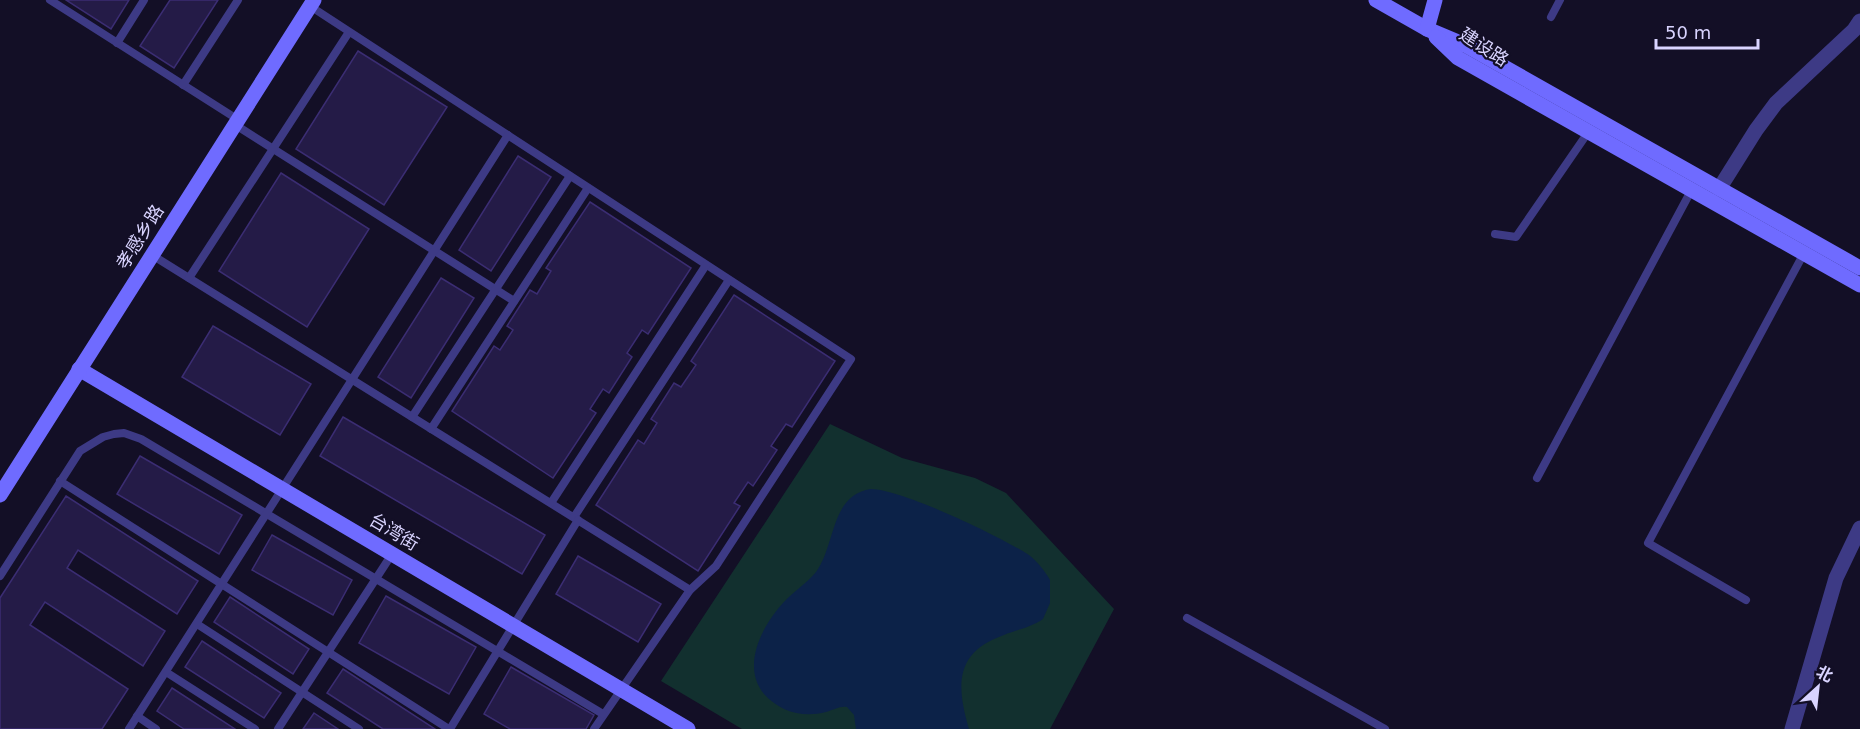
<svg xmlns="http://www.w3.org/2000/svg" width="1860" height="729" viewBox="0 0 1860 729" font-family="'DejaVu Sans','Noto Sans SC',sans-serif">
<rect width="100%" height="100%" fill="#130f26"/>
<polygon fill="#12302f" points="830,424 902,458 975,478 1006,493 1114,609 1050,729 742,729 661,681"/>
<path fill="#0c2248" d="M871,489C904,490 999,536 1029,555C1037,561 1045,571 1050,580V603L1043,619C1032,627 1016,630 1004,635C955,652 956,685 969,729H856L854,715L847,707C839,706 834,710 826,712C803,718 780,712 764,694C741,666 762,626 783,603C793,592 807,583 816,572C836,545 830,495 871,489Z"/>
<g fill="#241b47" stroke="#3b2d73" stroke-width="1.5">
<polygon points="66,0 129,0 111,29"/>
<polygon points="170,0 218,0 174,68 140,46"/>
<polygon points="358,51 447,107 384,205 296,149"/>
<polygon points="518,156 551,177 491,271 459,250"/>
<polygon points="281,173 369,229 307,327 219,271"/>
<polygon points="590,202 691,268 648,334 642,330 627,353 632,357 609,393 603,389 590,409 596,413 553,478 452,411 494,346 500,350 513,330 507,326 530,290 537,294 551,271 546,268"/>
<polygon points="441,278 474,298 411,398 378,377"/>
<polygon points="734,295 835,361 792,427 786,424 771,446 777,450 753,486 748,482 734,503 740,506 698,571 596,505 638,440 644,444 657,423 651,419 674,383 681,387 696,365 691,361"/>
<polygon points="213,326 311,384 280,435 182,377"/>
<polygon points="343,417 545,535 522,574 320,456"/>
<polygon points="140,456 242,515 219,554 117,494"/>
<polygon points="66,496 198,581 177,614 78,550 67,568 165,631 143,666 45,602 30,625 128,689 102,729 0,729 0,598"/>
<polygon points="272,535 352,580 333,615 252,570"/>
<polygon points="578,556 661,604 638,642 556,594"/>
<polygon points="386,596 476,647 449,694 359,643"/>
<polygon points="230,597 309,649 293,674 214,622"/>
<polygon points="202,641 281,693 264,718 185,667"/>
<polygon points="511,667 594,715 586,729 510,729 484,714"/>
<polygon points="343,669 435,729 383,729 327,693"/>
<polygon points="172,688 235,729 184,729 157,711"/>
<polygon points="314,713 338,729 303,729"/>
</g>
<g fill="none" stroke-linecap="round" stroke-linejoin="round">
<g stroke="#3d3a85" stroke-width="8">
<polyline points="50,0 237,119"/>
<polyline points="310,6 851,359 716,566 690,590 594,729"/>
<polyline points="1551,17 1560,0"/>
<polyline points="117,43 144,0"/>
<polyline points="183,85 238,0"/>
<polyline points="234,124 514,301"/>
<polyline points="1495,234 1516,237 1589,131"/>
<polyline points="152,255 690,590"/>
<polyline points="189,278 349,32"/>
<polyline points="412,417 570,176"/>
<polyline points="431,429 588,188"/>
<polyline points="1537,478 1692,189"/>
<polyline points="60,481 449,729"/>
<polyline points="551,503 706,265"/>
<polyline points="574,517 729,280"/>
<polyline points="0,576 80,451 103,437 114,434 124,433 141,439 603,714"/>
<polyline points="1746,600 1648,543 1804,253"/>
<polyline points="1187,618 1385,729"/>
<polyline points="197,624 359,729"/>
<polyline points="166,672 255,729"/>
<polyline points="137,716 156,729"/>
<polyline points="129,729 508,135"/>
<polyline points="278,729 392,554"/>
<polyline points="450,729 578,520"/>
</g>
<g stroke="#3d3a85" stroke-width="15">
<polyline points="1719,189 1756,130 1776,103 1854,30 1860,21"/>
<polyline points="1792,729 1836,578 1860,528"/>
</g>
<g stroke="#6f6bff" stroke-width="15">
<polyline points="1376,0 1427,29 1465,45 1860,268"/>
<polyline points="1427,29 1435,0"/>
<polyline points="1436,37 1458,58 1860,285"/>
<polyline points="79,369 688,729"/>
<polyline points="0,495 314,0"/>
</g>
</g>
<g text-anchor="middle" stroke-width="4.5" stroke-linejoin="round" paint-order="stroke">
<g font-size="18" fill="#d9d4ff" stroke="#130f26">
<text transform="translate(1484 47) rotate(33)" y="6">建设路</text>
<text transform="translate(140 237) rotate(-58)" y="6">孝感乡路</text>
<text transform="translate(394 532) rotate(31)" y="6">台湾街</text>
</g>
</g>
<g transform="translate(1818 687) rotate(27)" stroke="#130f26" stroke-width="4.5" paint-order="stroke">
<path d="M0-4.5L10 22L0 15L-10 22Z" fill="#d9d4ff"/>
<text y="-9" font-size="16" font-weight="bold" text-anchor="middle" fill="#d9d4ff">北</text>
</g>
<path d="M1656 39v9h102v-9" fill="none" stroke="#d9d4ff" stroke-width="3"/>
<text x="1665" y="39" font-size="18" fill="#d9d4ff" stroke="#130f26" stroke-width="4.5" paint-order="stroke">50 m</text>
</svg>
